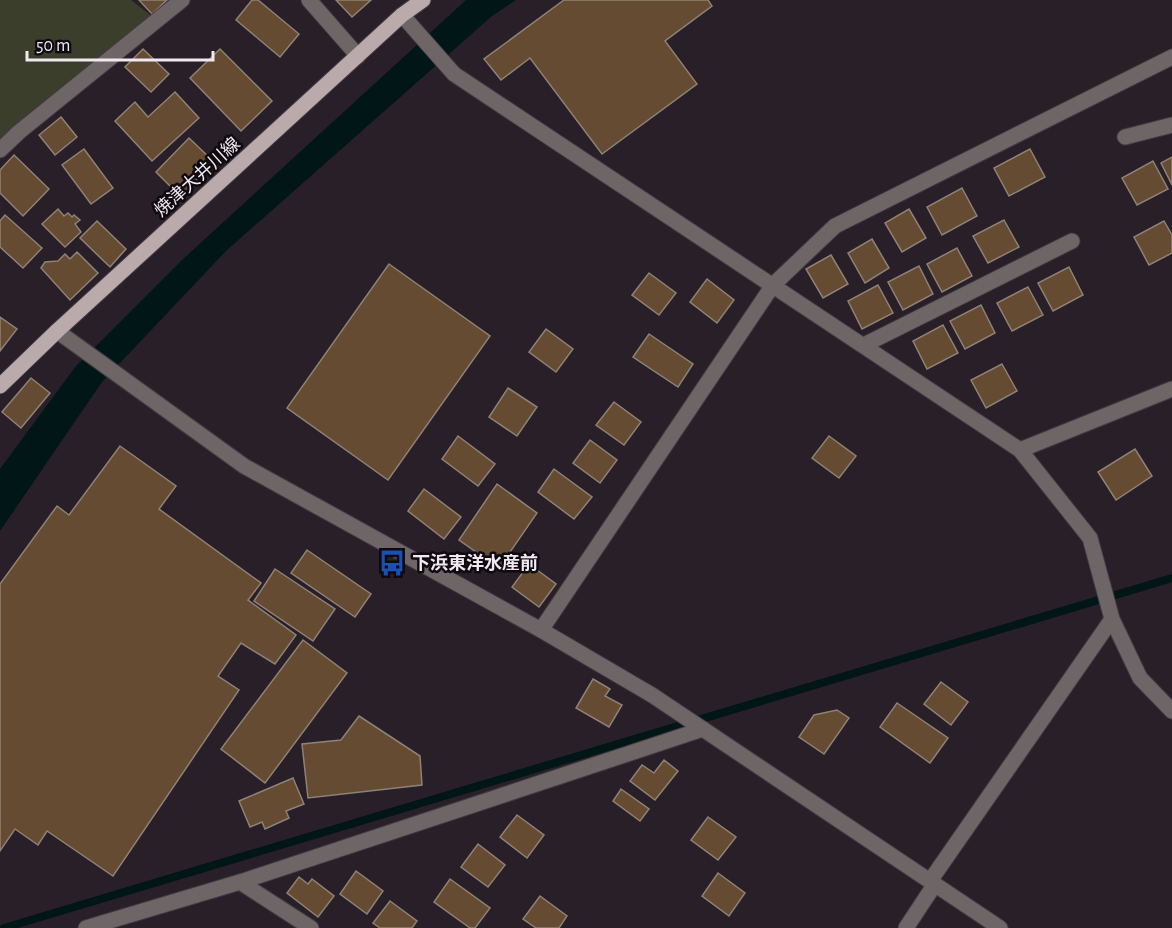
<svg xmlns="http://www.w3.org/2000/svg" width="1172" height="928" viewBox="0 0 1172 928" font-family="'Alegreya Sans','Noto Sans JP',sans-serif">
<rect width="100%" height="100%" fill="#281f29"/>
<polygon fill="#3b3e2b" points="0,0 131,0 158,21 0,151"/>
<polygon fill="#011717" points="466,0 516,0 492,16 226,251 102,382 0,531 0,469 76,366 182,260"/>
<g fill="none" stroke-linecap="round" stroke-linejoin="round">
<polyline stroke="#011717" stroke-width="8" points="4,928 1172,578"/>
</g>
<g fill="#644b32" stroke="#8e8276" stroke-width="1.5">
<polygon points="139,0 167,0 152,14"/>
<polygon points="252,0 258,0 299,34 280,57 236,20"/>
<polygon points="336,0 371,0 352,17"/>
<polygon points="564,0 708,0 712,6 665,41 697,84 602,154 530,58 501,80 484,59"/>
<polygon points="143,49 169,74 151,92 125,67"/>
<polygon points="220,49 272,101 241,131 190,78"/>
<polygon points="175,92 199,118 152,161 115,121 135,102 148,117"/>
<polygon points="61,117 77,137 55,155 39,135"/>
<polygon points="189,138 214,162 181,197 156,172"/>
<polygon points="84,149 113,188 91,204 62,165"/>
<polygon points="1030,149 1045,177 1009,196 994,168"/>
<polygon points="14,155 49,189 23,216 0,193 0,170"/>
<polygon points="1172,157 1172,185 1161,163"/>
<polygon points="1153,161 1168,189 1137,205 1122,178"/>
<polygon points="962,188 977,216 942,235 927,207"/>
<polygon points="58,209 64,216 68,213 72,217 74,215 80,220 75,224 81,232 65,247 42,224"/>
<polygon points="909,209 926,238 902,252 885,223"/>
<polygon points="5,215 42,248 23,268 0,247 0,221"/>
<polygon points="1004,220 1019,247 988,263 973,236"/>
<polygon points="97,221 126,249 110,267 80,238"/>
<polygon points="1164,221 1172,235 1172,253 1149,265 1134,237"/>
<polygon points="872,239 889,268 865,283 848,253"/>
<polygon points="957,248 972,276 942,292 927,264"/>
<polygon points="77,252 98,273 70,300 41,268 45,262 58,261 65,254 70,259"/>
<polygon points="831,255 848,284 823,298 806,269"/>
<polygon points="389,264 490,336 388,480 287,408"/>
<polygon points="919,266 933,294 903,310 888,282"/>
<polygon points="1069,267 1083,295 1053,311 1038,283"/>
<polygon points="649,273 676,293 659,315 632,295"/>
<polygon points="707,279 734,300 717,323 690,302"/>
<polygon points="878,285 893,313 862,329 848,301"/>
<polygon points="1028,287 1043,315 1012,331 997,303"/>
<polygon points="981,305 995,333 965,349 950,321"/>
<polygon points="0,317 17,329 0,351"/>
<polygon points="943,325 958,353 927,369 913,341"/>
<polygon points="546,329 573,349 556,372 529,352"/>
<polygon points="649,334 693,364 678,387 633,357"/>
<polygon points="1002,364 1017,391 986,408 971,380"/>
<polygon points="31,378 50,393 21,428 2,412"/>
<polygon points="508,388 537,407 517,436 489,417"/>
<polygon points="614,402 641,422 624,445 596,425"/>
<polygon points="458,436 495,464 478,486 442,459"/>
<polygon points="829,436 856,456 839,478 812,458"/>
<polygon points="590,440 617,460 600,483 573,463"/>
<polygon points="120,446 176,486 159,509 261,583 248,600 296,635 275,664 241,643 218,676 239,690 113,876 47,831 38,845 15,829 0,851 0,584 57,506 69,515"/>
<polygon points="1135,449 1152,476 1116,500 1098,472"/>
<polygon points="554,469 592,497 574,519 538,492"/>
<polygon points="497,484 537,513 499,568 459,540"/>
<polygon points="424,489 461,517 444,539 408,511"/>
<polygon points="307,550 371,594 355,617 291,573"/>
<polygon points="529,564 556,584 539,607 512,587"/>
<polygon points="275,569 335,609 313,641 254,601"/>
<polygon points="303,640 347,673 265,783 221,749"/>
<polygon points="593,679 610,689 605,696 622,705 609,727 576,708"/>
<polygon points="941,682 968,702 951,725 924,704"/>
<polygon points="897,703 948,738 930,763 880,727"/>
<polygon points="837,710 849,718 824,754 799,737 814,715"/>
<polygon points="359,716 420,756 422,785 308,798 302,744 341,740"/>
<polygon points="664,760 678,771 655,800 630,781 642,765 654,773"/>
<polygon points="293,778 304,804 286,811 289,818 265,829 262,822 250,827 239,801"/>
<polygon points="621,789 649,809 640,821 613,801"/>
<polygon points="517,815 544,835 527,858 500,837"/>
<polygon points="708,817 736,837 718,860 691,840"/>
<polygon points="478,844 505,865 488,887 461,867"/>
<polygon points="356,871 383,891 367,914 340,894"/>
<polygon points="718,873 745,893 729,916 702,896"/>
<polygon points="299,877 308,884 312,879 334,896 318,917 287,893"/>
<polygon points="450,879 490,908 475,928 470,928 434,902"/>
<polygon points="540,896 567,916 559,928 536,928 523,919"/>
<polygon points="390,901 417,921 412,928 380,928 373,923"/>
</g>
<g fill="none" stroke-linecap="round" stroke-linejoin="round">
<g stroke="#443b45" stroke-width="17">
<g id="minor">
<polyline points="309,0 358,56"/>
<polyline points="402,15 454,74 1020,450 1090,538 1112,619 1140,678 1172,711"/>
<polyline points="1125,137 1172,125"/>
<polyline points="0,150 19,132 182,0"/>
<polyline points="57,331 244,466 541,630 652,695 1000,928"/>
<polyline points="864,345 1072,241"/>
<polyline points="1020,450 1172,389"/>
<polyline points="541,630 773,285 835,226 1172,57"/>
<polyline points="930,881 1112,619"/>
<polyline points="240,882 703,729"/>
<polyline points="86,928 240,882 311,928"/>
<polyline points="906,928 935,884"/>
</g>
</g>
<g stroke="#443b45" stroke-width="17">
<polyline id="major" points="0,386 57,331 402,15 423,0"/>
</g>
<use href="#minor" stroke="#6e6666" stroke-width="15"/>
<use href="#major" stroke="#bbaaab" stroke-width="15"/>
</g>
<defs>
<g id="bus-bare" transform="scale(2.07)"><path d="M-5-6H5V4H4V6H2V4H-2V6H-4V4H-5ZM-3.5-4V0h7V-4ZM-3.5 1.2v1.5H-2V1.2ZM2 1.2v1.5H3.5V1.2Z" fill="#1a4fb4" stroke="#0f0a0f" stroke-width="2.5" paint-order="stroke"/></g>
</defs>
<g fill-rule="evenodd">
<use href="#bus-bare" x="392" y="563"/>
</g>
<g text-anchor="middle" stroke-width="5" stroke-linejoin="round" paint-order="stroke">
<g font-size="18" fill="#f0e9f0" stroke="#0f0a0f">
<text transform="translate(197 177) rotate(-42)" y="6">焼津大井川線</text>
</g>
<g font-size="18" font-weight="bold" fill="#f0e9f0" stroke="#0f0a0f" text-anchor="start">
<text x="412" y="569">下浜東洋水産前</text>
</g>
</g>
<path d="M27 51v9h186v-9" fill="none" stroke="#f0e9f0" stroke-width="3"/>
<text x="36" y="51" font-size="18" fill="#f0e9f0" stroke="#0f0a0f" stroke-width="4.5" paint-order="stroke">50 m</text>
</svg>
